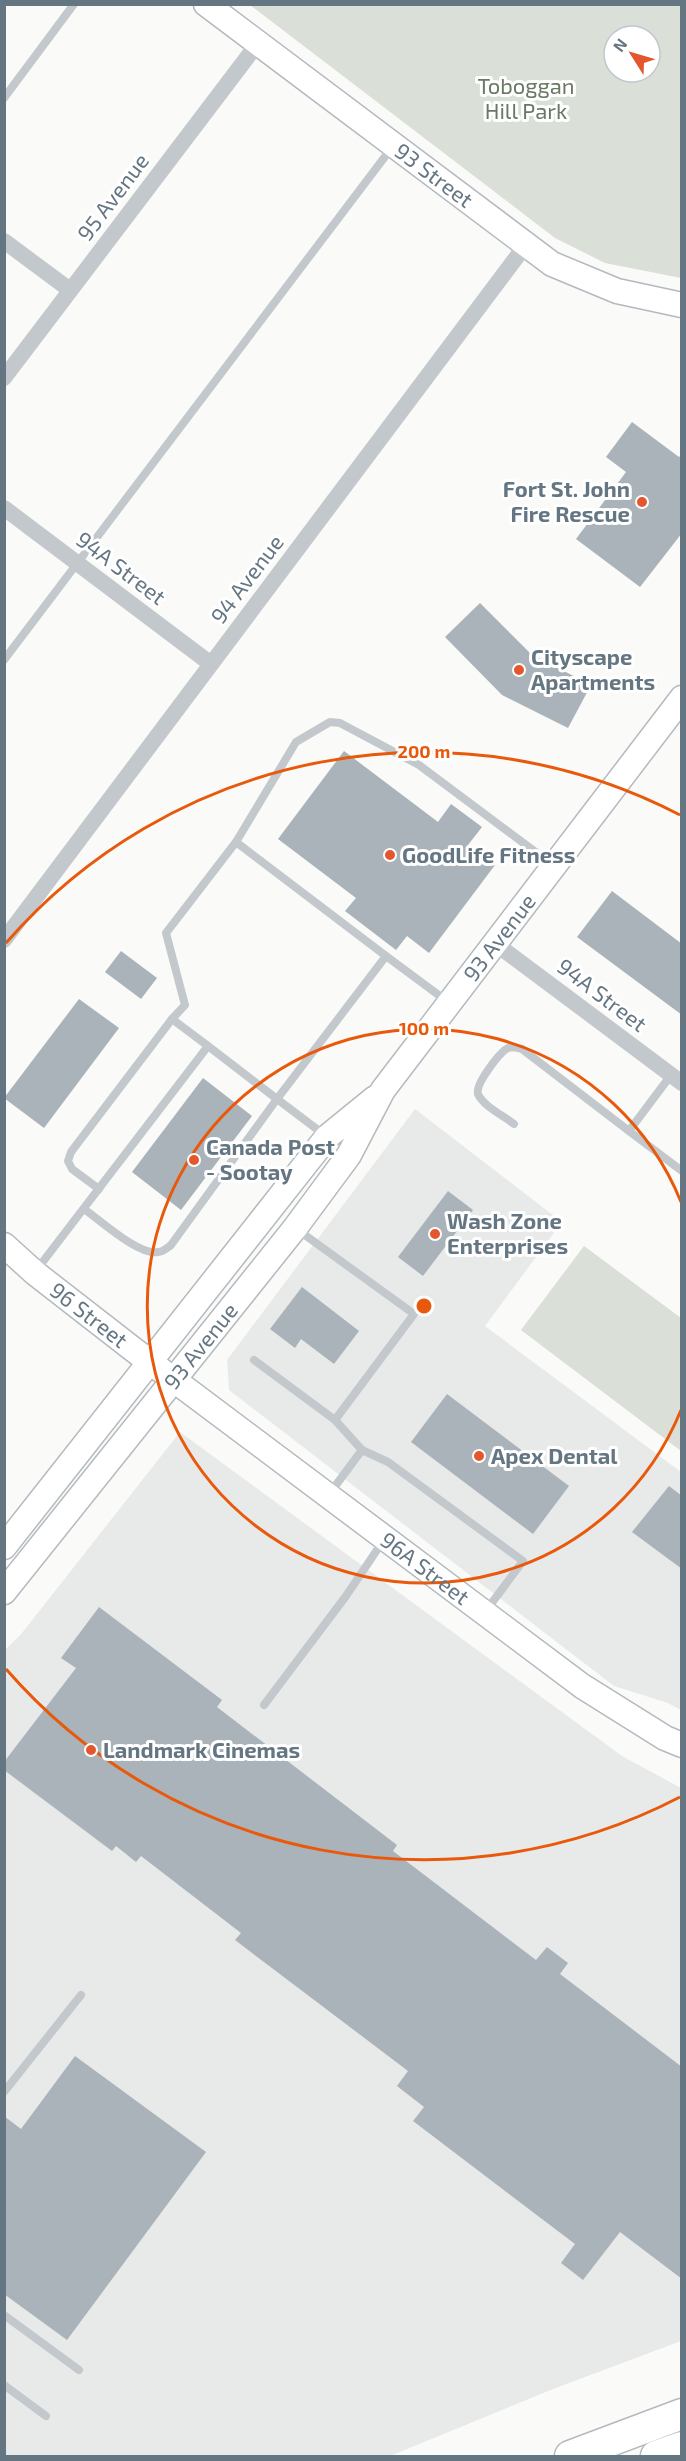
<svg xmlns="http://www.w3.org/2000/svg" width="686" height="2461" viewBox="0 0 686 2461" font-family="'Exo 2',sans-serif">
<rect width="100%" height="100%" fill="#fafaf8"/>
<g fill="#e8e9e9">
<polygon points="415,1109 562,1222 485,1326 681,1472 681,1710 668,1703 614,1686 229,1390 227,1360"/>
<polygon points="180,1432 622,1756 681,1788 681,2341 553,2389 390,2456 5,2456 5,1650 22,1633"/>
</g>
<g fill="#dadfd7" fill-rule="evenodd">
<path d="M250,5H681V278L605,263L555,238ZM614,36H650V72H614Z"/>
<polygon points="584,1246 681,1318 681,1451 521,1330"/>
</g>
<g fill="#aab3b9">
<polygon points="632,422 679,457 682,454 682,533 640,587 576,539 626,472 606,457"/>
<polygon points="480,603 531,654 591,685 568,728 502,695 445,637"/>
<polygon points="344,751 438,822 451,804 482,827 468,845 495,865 429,953 407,936 396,950 345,911 356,898 278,839"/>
<polygon points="612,891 682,944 682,1015 577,937"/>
<polygon points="121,951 157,978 141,999 105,972"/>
<polygon points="79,999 119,1028 44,1128 4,1098"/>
<polygon points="203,1078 252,1116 181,1210 132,1172"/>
<polygon points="448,1191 473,1210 423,1276 398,1257"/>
<polygon points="302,1287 359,1331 334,1364 301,1339 295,1348 270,1329"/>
<polygon points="447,1394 569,1486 533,1534 411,1442"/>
<polygon points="669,1486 682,1496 682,1569 632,1532"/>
<polygon points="99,1607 222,1700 217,1707 397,1845 393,1851 536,1960 547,1947 568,1963 560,1974 682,2067 682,2279 620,2232 583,2280 561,2263 575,2244 413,2121 424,2107 397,2086 408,2071 235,1940 241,1933 141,1856 136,1862 116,1846 112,1851 4,1770 4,1762 76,1668 61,1658"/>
<polygon points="75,2056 206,2152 67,2340 4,2294 4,2116 21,2129"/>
</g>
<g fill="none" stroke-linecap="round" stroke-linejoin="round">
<g stroke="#b3babf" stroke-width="27">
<g id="secondary">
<path id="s1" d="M206,4L552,264L617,291L682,305"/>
<path id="s2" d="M4,1245L35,1273L134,1350L582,1686L665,1738L682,1745"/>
<polyline points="4,1547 327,1137 375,1098"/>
<path id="s3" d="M4,1592L295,1228L349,1155L383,1090L682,698"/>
</g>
</g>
<g stroke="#b4b9bd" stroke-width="33">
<g id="highway">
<polyline points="570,2456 682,2414"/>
<polyline points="656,2456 682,2447"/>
</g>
</g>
<g stroke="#c3c8cc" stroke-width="8">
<polyline points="4,98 74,4"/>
<polyline points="4,660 393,146"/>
<polyline points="386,956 236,842 296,742 330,722 340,723 419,765 553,865"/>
<polyline points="208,1046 172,1019 185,1005 166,933 236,842"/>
<polyline points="671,1075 629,1131 682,1171"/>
<path d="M514,1124C504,1116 483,1106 478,1094C475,1084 500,1052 508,1048C513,1046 517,1048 522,1049L629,1131"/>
<polyline points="99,1189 72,1169 68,1161 71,1152 172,1019"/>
<path d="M84,1209C100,1220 139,1256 158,1252C163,1252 167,1248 171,1245L277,1099L326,1136"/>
<polyline points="35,1272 208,1046 277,1099 386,956 448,1002"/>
<polyline points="254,1360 335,1420 414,1314 298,1230"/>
<polyline points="335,1420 362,1450 388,1462 523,1561 485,1612"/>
<polyline points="330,1493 362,1450"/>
<polyline points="264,1705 346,1596 383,1541"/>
<polyline points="4,2092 81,1995"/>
<polyline points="4,2315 79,2370"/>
<polyline points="4,2385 46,2416"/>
</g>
<g stroke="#c3c8cc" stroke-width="16">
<polyline points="4,241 70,290"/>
<polyline points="4,378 258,43"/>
<polyline points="4,508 211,664"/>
<polyline points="4,940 525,246"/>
<polyline points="496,944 682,1083"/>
</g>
<use href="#secondary" stroke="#fff" stroke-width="24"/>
<use href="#highway" stroke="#fff" stroke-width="30"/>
</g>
<g fill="none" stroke="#e8590c" stroke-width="3">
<path d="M681 1410A277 277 0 1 1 681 1202"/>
<path d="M680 1797A554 554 0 0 1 6 1669M6 943A554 554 0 0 1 680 815"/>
</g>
<g fill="#e4572e" stroke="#fff" stroke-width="2">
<circle cx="642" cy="502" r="6"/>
<circle cx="519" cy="670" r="6"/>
<circle cx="390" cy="855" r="6"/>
<circle cx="194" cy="1160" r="6"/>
<circle cx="435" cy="1234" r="6"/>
<circle cx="479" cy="1456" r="6"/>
<circle cx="91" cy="1750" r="6"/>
</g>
<g text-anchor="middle" stroke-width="6" stroke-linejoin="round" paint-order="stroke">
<g font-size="22" fill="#687a64" stroke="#fff">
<text x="526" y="94">Toboggan<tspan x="526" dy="25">Hill Park</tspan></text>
</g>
<g font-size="22" fill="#657683" stroke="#fff">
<text dy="8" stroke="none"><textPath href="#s1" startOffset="285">93 Street</textPath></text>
<text transform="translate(113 197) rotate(-53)" y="8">95 Avenue</text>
<text transform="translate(121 568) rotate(37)" y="8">94A Street</text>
<text transform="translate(247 579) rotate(-53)" y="8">94 Avenue</text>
<text dy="8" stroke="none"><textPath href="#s3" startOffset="822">93 Avenue</textPath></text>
<text transform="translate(602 995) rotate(37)" y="8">94A Street</text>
<text dy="8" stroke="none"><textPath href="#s2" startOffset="110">96 Street</textPath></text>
<text dy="8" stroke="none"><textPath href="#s3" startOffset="315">93 Avenue</textPath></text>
<text dy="8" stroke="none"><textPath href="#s2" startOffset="531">96A Street</textPath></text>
</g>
<g font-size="22" font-weight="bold" fill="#657683" stroke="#fff" text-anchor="start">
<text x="630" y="497" text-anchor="end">Fort St. John<tspan x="630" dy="25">Fire Rescue</tspan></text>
<text x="531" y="665">Cityscape<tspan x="531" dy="25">Apartments</tspan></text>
<text x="402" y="863">GoodLife Fitness</text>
<text x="206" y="1155">Canada Post<tspan x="206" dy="25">- Sootay</tspan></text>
<text x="447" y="1229">Wash Zone<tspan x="447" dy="25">Enterprises</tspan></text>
<text x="491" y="1464">Apex Dental</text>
<text x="103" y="1758">Landmark Cinemas</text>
</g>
</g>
<circle cx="424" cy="1306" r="9" fill="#e8590c" stroke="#fff" stroke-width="3"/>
<g font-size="18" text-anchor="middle" font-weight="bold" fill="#e8590c" stroke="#fff" stroke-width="6" stroke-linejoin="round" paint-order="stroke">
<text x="424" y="758">200 m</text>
<text x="424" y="1035">100 m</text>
</g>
<rect width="686" height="2461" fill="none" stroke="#657683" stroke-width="12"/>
<g transform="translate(632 54) rotate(307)"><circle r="28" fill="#ffffff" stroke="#c1c8cd" stroke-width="1.5"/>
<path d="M0-4.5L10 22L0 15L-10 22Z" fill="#e4572e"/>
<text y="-9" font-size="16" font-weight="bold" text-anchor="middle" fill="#657683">N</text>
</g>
</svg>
